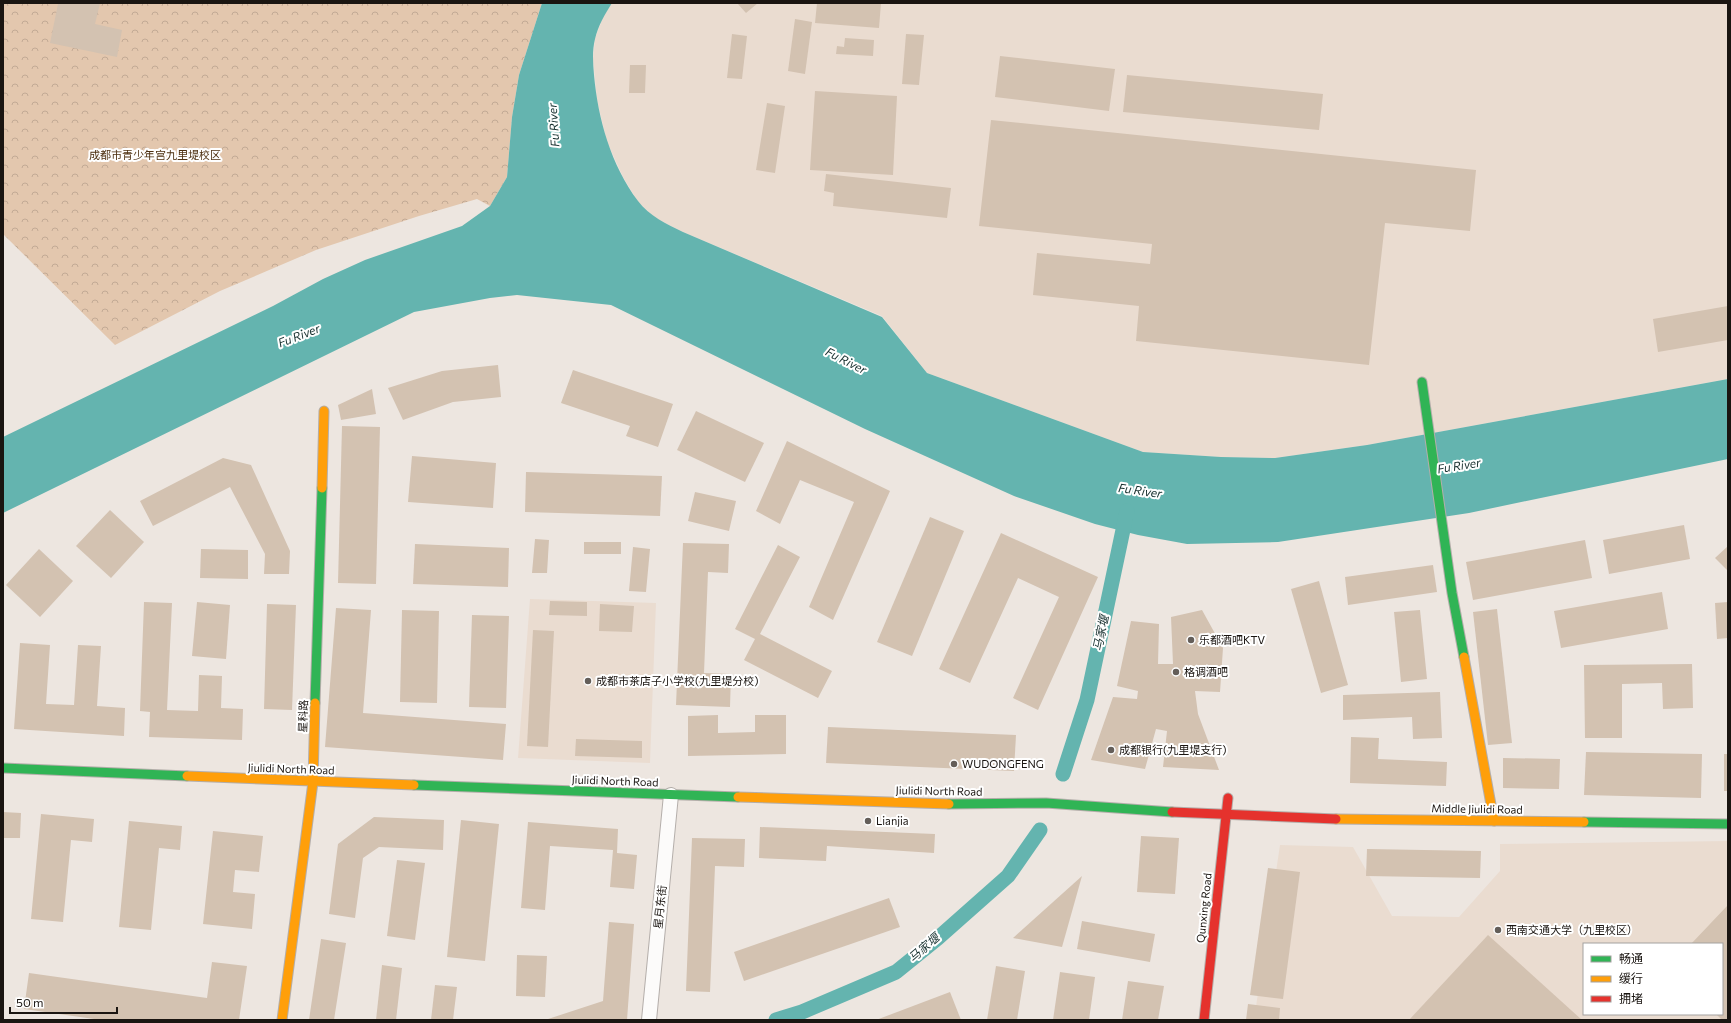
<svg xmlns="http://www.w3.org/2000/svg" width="1731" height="1023" viewBox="0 0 1731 1023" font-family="Commissioner,'Noto Sans SC',sans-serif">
<defs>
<pattern id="forest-crowns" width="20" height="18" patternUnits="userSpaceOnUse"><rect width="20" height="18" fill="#e3c7ae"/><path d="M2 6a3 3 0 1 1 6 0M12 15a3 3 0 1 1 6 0" fill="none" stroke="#c2aa95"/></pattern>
</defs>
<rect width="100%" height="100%" fill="#ede6e0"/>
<g fill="#eadcd0" fill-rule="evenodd">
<polygon points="612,3 1728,3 1728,379 1367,445 1275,458 1221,457 1143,452 927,373 882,316 683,232 655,218 638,202 623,177 607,142 597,100 593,58 595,38 604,15"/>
<polygon points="530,599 656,603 650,763 518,758"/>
<path d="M1728,841V1020H1254L1280,845L1353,847L1392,916L1459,917L1500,871V844ZM1584,944H1722V1014H1584Z"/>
</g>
<polygon fill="url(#forest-crowns)" points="3,3 542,3 519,75 512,117 507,177 490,206 477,199 419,216 316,250 220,291 115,345 3,234"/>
<path fill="#64b4af" d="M542,3H612C605,14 598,26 595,39C592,51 593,63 594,75C598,119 611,165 638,201C649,216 667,224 683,232L882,317L927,373L1143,452L1221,457L1275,458L1367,445L1728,379V459L1469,513L1278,542L1187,544L1138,535L1095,524L1014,496L865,429L611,305L517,295L490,298L414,312L3,513V437L273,306L323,279L365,260L462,226L490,206L507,177L512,117L519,75Z"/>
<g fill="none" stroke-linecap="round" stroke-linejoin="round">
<g stroke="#64b4af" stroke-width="15">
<polyline points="1063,774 1087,700 1127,511"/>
<polyline points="776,1020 802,1012 896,972 938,938 1008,876 1040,830"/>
</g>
</g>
<g fill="#d3c2b1">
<polygon points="69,3 100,3 95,24 122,30 117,57 50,43 58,4"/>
<polygon points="737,3 758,3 746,13"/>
<polygon points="817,3 881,3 879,28 815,23"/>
<polygon points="795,19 812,22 805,74 788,71"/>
<polygon points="732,34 747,36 742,79 727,78"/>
<polygon points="906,34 924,35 919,85 902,84"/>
<polygon points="845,38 874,40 873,56 836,54 837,46 844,47"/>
<polygon points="1000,56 1115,69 1109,111 995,97"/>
<polygon points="630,65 646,65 645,93 629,93"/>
<polygon points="1127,75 1323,94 1319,130 1123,112"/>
<polygon points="815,91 897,96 893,175 810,170"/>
<polygon points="767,103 785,106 775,173 756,170"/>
<polygon points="991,120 1476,170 1470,231 1385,223 1369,365 1136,341 1139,306 1033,295 1037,253 1150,264 1152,244 979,226"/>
<polygon points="826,174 951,188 947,218 833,206 834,193 824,191"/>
<polygon points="1728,306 1728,340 1658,352 1653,319"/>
<polygon points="498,365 501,397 453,402 403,420 388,388 442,371"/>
<polygon points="573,370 673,404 658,447 626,436 630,426 561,403"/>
<polygon points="372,389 376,414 341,420 338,405"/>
<polygon points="696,411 764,443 745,482 677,450"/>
<polygon points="342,426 380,427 376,584 338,583"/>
<polygon points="787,441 890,491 833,620 809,607 854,502 800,480 780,524 756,511"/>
<polygon points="412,456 496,463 493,508 408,502"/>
<polygon points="223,458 251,465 290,551 289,574 264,574 265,554 230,487 153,526 140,501"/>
<polygon points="526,472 662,476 660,516 525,512"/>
<polygon points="695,492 736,501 729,531 688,521"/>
<polygon points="110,510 144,542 111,578 76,546"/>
<polygon points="930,517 964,531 912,656 877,642"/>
<polygon points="1684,525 1690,559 1609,574 1603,540"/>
<polygon points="1001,533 1098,577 1038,710 1013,698 1059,597 1018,578 970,683 939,669"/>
<polygon points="535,539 549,540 547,573 532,573"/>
<polygon points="1585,540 1592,578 1473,600 1466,562"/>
<rect x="584" y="542" width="37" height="12"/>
<polygon points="683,543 729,544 728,573 708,572 704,673 731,674 730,707 676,705"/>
<polygon points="415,544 509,548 508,587 413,584"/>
<polygon points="778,545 800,557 760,634 832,671 818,698 744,660 755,639 735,629"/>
<polygon points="1728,546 1728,571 1715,558"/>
<polygon points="633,547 650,549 646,592 629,591"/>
<polygon points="39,549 73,581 40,617 6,585"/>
<polygon points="201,549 248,550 248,579 200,578"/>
<polygon points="1433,565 1437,592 1348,605 1345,577"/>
<polygon points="1319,581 1348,685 1321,693 1291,589"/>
<polygon points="1662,592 1668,629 1561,648 1554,611"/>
<polygon points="550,601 587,602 587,616 549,615"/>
<polygon points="144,602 172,603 167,710 198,711 199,675 222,676 221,708 243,709 242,740 149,737 150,712 140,711"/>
<polygon points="197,602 230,605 226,659 192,656"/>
<polygon points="1728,602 1728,638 1717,639 1715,603"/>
<polygon points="267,604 296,605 292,710 264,709"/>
<polygon points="600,604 634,606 632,632 599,631"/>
<polygon points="336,608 371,610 363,713 506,724 503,760 325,747"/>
<polygon points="1497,609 1512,743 1488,745 1473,612"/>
<polygon points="402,610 439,611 437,703 400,702"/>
<polygon points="1202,610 1223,648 1220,692 1195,691 1198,714 1219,770 1163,767 1167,731 1156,729 1145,769 1091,760 1113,697 1137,699 1138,691 1117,686 1131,621 1159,624 1158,664 1173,664 1171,617"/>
<polygon points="1420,610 1427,679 1401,682 1394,612"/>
<polygon points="472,615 509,616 506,708 469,707"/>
<polygon points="533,630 554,631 548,747 527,746"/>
<polygon points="20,643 50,645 46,704 74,705 78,645 101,646 97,706 125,708 124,736 14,729"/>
<polygon points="1692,664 1693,708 1663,709 1662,683 1622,684 1622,738 1585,738 1584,665"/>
<polygon points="1440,692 1442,738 1413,739 1412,717 1343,720 1343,695"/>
<polygon points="718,715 718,733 755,732 755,715 786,715 786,754 688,756 688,716"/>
<polygon points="828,727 1016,735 1014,771 826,763"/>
<polygon points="1351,737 1379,738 1378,759 1447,762 1446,786 1350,783"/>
<polygon points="576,739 642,741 642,758 575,756"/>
<polygon points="1586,752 1702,754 1701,798 1584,795"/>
<rect x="1724" y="754" width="4" height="37"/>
<polygon points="1503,758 1560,759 1559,789 1503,788"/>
<polygon points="3,812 21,813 20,838 3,838"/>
<polygon points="41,814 94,819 92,842 71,840 63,922 31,919"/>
<polygon points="374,817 444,820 443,850 379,847 363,858 355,918 329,914 338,844"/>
<polygon points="461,820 499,824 485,961 447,957"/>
<polygon points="129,821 182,826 180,850 159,848 151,930 119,927"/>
<polygon points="528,822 618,829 617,853 637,855 634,889 610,887 613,850 550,846 545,910 521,908"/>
<polygon points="760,827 935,834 934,853 827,846 826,861 759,858"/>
<polygon points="213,831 263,836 259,872 235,870 233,892 255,894 252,929 203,924"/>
<polygon points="1141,836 1179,838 1175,894 1137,892"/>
<polygon points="692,838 745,839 744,867 715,866 710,992 686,991"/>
<polygon points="1367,849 1481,851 1480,878 1366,876"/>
<polygon points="397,860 425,863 415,940 387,936"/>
<polygon points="1268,868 1300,872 1283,999 1250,995"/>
<polygon points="1082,876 1062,947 1013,938"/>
<polygon points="889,898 900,927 744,981 734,952"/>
<polygon points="1728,905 1728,1020 1722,1020 1716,1014 1722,1014 1722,944 1691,944"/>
<polygon points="1082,921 1155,934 1150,962 1077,949"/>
<polygon points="609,922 634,924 627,1020 545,1020 603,1001"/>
<polygon points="1488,935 1582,1020 1409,1020"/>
<polygon points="321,939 346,943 334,1020 309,1020"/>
<polygon points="517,955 547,956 545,997 516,996"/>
<polygon points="212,962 247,966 239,1020 101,1020 24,1009 29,973 207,998"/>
<polygon points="382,965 402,968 396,1020 376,1020"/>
<polygon points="996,966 1025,971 1017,1020 987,1020"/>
<polygon points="1060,972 1095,977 1089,1020 1053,1020"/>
<polygon points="1128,981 1164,986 1158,1020 1122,1020"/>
<polygon points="435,985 457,987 453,1020 431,1020"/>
<polygon points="950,992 961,1020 876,1020"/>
<polygon points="1248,1004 1280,1008 1279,1020 1246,1020"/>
</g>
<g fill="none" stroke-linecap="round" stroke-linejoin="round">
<g stroke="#b4aeaa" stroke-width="16">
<polyline id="street" points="649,1020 671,795"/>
</g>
<g stroke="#b4aeaa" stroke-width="11">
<g id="fast">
<polyline points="1422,382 1452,593 1464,657"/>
<polyline points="315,703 322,488"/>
<polyline points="3,768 187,776"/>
<polyline points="414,785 738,797"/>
<polyline points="949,804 1046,803 1172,812"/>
<polyline points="1584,822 1728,824"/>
</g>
</g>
<g stroke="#b4aeaa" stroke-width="11">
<g id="slow">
<polyline points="322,488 324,411"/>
<polyline points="1464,657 1494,821"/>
<polyline points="187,776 414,785"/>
<polyline points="738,797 949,804"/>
<polyline points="1336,819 1584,822"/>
<polyline points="282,1020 313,782 315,703"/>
</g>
</g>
<g stroke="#b4aeaa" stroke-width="11">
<g id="jam">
<polyline points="1172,812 1336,819"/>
<polyline points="1204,1020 1228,798"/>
</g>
</g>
<use href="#street" stroke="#fcfbfa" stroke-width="14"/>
<use href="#fast" stroke="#30b455" stroke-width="9"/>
<use href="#slow" stroke="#ff9f0a" stroke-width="9"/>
<use href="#jam" stroke="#e5322d" stroke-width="9"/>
</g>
<g fill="#645e59" stroke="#fff" stroke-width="1.5">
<circle cx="1191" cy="640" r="4"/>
<circle cx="1176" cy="672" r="4"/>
<circle cx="588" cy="681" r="4"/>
<circle cx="1111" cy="750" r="4"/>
<circle cx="954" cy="764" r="4"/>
<circle cx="868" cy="821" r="4"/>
<circle cx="1498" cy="930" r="4"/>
</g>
<g text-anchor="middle" stroke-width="4" stroke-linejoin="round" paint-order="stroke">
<g font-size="11" fill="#4d3011" stroke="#fff">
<text x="155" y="159">成都市青少年宫九里堤校区</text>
</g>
<g font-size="11" fill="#1a1511" stroke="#fff" text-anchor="start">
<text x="1199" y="644">乐都酒吧KTV</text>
<text x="1184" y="676">格调酒吧</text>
<text x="596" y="685">成都市茶店子小学校(九里堤分校)</text>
<text x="1119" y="754">成都银行(九里堤支行)</text>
<text x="962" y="768">WUDONGFENG</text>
<text x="876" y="825">Lianjia</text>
<text x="1506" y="934">西南交通大学（九里校区）</text>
</g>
<g font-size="11" fill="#1a1511" stroke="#fff">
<text transform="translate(303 716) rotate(-88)" y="4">星科路</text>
<text transform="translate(291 769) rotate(2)" y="4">Jiulidi North Road</text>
<text transform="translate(615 781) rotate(2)" y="4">Jiulidi North Road</text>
<text transform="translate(939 791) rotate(1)" y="4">Jiulidi North Road</text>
<text transform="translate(1477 809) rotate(1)" y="4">Middle Jiulidi Road</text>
<text transform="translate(660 907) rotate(-84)" y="4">星月东街</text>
<text transform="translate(1204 908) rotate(-84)" y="4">Qunxing Road</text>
</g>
<g font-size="12" font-style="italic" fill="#18302f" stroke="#fff">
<text transform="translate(554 125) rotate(-94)" y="4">Fu River</text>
<text transform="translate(299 336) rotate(-21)" y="4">Fu River</text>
<text transform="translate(846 361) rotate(27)" y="4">Fu River</text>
<text transform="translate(1459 466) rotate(-9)" y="4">Fu River</text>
<text transform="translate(1140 491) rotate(8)" y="4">Fu River</text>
<text transform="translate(1101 633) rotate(-78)" y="4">马家堰</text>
<text transform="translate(924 948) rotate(-41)" y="4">马家堰</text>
</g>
</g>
<rect width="1731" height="1023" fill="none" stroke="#1a1511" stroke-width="8"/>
<rect x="1583" y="943" width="140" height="72" fill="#ffffff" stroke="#a3a1a0"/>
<rect x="1591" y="956" width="20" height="6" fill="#30b455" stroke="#a3a1a0"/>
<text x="1619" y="963" font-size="12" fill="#1a1511">畅通</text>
<rect x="1591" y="976" width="20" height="6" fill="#ff9f0a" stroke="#a3a1a0"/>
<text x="1619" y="983" font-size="12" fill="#1a1511">缓行</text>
<rect x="1591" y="996" width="20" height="6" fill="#e5322d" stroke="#a3a1a0"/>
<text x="1619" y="1003" font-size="12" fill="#1a1511">拥堵</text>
<path d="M10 1007v6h107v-6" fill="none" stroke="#1a1511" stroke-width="2"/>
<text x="16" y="1007" font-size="12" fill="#1a1511" stroke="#ffffff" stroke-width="3" paint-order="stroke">50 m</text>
</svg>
